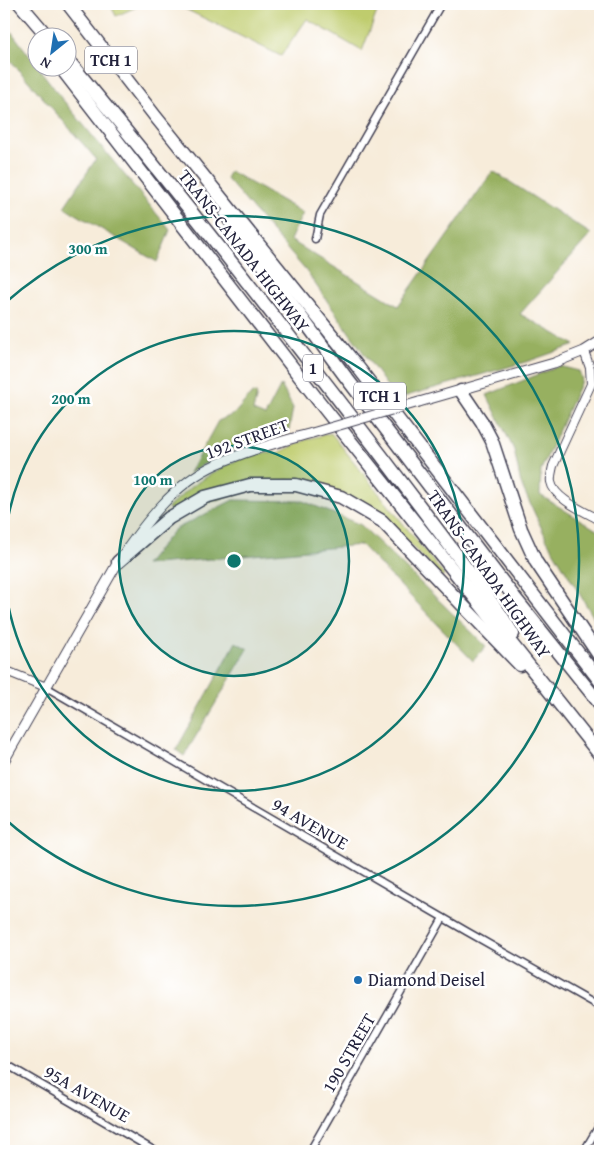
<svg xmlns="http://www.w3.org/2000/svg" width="604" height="1155" viewBox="0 0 604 1155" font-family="'Gentium Book Plus',serif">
<rect width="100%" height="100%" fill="#fff"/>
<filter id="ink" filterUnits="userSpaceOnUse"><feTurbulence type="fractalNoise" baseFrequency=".02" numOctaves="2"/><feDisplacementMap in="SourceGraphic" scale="10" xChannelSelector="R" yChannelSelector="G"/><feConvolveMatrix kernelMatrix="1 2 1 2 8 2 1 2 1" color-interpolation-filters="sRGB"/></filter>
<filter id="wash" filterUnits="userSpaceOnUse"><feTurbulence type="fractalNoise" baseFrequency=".0096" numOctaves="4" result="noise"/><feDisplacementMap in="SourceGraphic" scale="20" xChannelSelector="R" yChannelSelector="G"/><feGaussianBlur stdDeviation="1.12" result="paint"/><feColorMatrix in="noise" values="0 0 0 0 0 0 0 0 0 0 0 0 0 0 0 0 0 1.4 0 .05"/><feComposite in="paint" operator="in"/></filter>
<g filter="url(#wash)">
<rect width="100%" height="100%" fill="#f7ecda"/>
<g fill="#bfcc6d" stroke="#707754">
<polygon points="110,4 143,4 116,16"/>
<polygon points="175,4 380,4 362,51 307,19 281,56"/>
<polygon points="331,433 444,575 442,577 384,518 288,480 173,512 168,508 192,486 226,465 255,453 278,453 308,439"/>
</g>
<g fill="#97b060" stroke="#5c694e">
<polygon points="4,22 63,100 170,230 157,262 64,207 96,159 4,53"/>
<polygon points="230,171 303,213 290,240 398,306 493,171 591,234 520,314 575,345 529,361 396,399 306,271 226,178"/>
<polygon points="559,366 579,371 582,379 541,470 540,495 600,532 600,628 547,540 521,484 514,450 487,395"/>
<polygon points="281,385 293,408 289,430 230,449 189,473 218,421 234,414 252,393 257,394 253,411 265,416"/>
<polygon points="233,500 303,501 361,525 486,646 473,661 361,545 145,565 174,530"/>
<polygon points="236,642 248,649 184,756 176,750"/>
</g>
</g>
<g filter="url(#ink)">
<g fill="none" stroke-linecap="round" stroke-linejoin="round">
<g stroke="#424053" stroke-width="9">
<g id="minor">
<polyline points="315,239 320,215 441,4"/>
<polyline points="46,687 466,931 600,1007"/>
<polyline points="4,1063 155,1151"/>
<polyline points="310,1151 443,918"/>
<polyline points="584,1151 600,1124"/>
</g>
</g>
<g stroke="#424053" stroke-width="10">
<g id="tertiary">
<path d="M584,351L590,368L591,384L553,466C552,471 550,477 551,482C554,499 586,512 600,520"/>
<polyline points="4,670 46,687"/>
</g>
</g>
<g stroke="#424053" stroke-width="11">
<g id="secondary">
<polyline points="419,402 554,363 584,351 600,341"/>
<path d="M4,761L118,562C144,524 174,483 217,464C248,450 280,442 312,433"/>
</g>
</g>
<g stroke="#424053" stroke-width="15">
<g id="motorway">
<polyline points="20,4 49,38"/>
<polyline points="68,4 155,116 357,366 600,681"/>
<path d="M68,60C217,240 360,425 500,613L513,634"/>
<polyline points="61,68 317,399 600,755"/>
<polyline points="226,215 345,376 515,598 600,704"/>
<polyline points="461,391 482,422 492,441 521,529 536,562 600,657"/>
<polyline points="118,562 169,518 205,497 250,485 296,485 341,497 382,521 520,665"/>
</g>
</g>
<use href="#minor" stroke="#fff" stroke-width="6"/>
<use href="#tertiary" stroke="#fff" stroke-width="8"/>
<use href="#secondary" stroke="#fff" stroke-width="9"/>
<use href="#motorway" stroke="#fff" stroke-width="12"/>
<g stroke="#424053" stroke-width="11" stroke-linecap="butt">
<polyline id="secondary-bridge" points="312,433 419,402"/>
</g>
<use href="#secondary-bridge" stroke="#fff" stroke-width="9"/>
</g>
</g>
<circle cx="234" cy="561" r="115" fill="#0f766e" fill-opacity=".12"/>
<g fill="none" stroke="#0f766e" stroke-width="2.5">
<circle cx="234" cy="561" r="115"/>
<circle cx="234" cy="561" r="230"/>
<path d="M5 303A345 345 0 1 1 5 819"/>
</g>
<circle fill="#1f6fb2" stroke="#fff" stroke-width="2" cx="358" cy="980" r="5"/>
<g text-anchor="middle" stroke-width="5" stroke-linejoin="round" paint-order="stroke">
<g fill="#fff" stroke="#646476" stroke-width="1">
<rect x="85" y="46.5" width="52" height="27" rx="4"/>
<rect x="303" y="354.5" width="20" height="27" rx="4"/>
<rect x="354" y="382.5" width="52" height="27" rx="4"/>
</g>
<g font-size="16" font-weight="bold" fill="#22223b">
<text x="111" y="66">TCH 1</text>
<text x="313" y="374">1</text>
<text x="380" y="402">TCH 1</text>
</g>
<g font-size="18" fill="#22223b" stroke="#fff">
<text transform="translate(244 251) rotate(52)" y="6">TRANS-CANADA HIGHWAY</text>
<text transform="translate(247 439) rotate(-20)" y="6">192 STREET</text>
<text transform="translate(489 574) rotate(55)" y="6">TRANS-CANADA HIGHWAY</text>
<text transform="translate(310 824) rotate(30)" y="6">94 AVENUE</text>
<text transform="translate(349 1053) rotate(-60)" y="6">190 STREET</text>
<text transform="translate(87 1094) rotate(30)" y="6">95A AVENUE</text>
</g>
<g font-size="18" fill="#22223b" stroke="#fff" text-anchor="start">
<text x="368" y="986">Diamond Deisel</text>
</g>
</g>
<circle cx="234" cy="561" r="8" fill="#0f766e" stroke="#fff" stroke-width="2.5"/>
<g font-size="15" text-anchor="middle" font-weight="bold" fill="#0f766e" stroke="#fff" stroke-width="5" stroke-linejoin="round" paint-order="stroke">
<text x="88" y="254">300 m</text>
<text x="71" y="404">200 m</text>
<text x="153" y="485">100 m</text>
</g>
<rect width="604" height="1155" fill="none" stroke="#fff" stroke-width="20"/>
<g transform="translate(52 52) rotate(210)"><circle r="24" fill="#ffffff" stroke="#a7a7b1"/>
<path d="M0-4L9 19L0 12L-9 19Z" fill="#1f6fb2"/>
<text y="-8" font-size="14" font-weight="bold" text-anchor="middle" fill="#22223b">N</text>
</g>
</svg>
